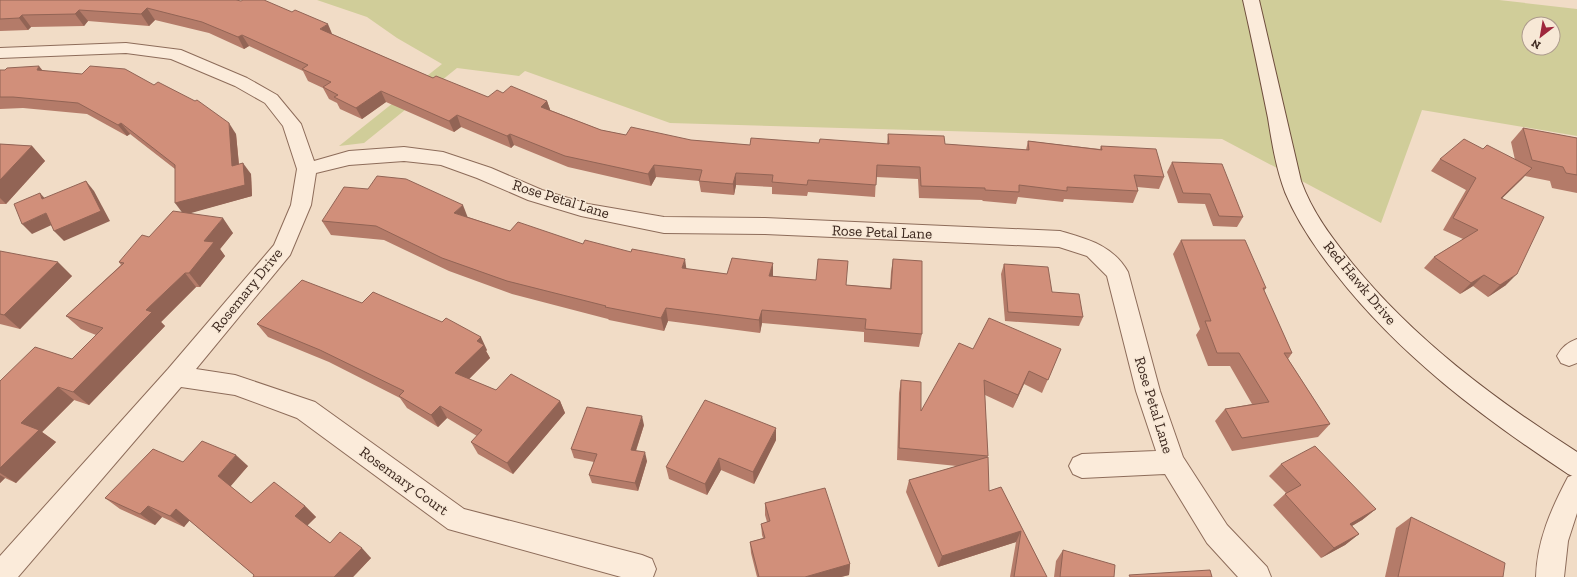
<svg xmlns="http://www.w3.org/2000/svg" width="1577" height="577" viewBox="0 0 1577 577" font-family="'Zilla Slab',serif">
<rect width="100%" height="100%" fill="#f1dcc6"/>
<path fill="#d0cd99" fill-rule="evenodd" d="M317,0H1499L1577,9V136L1422,110L1381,223L1222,139L670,123L525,71L519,76L457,68L364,143L339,146L442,64L397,38L367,17ZM1529,24H1553V48H1529Z"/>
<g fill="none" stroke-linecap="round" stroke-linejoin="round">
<g stroke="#8d6c5a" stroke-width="2">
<g id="street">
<path d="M126,43L181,50L247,78L277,95L301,124L314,161L349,151L404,147L443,152L491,168L542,190L588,204L664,217L765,218L1060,231C1087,239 1113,245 1128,272L1160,391L1183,457L1227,525L1267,567L1271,577H1238L1207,543L1165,474L1082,478L1073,474L1069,466L1073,458L1082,454L1156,451L1136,391L1107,276L1087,256L1059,247L765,234L664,233L581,216L528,200L477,178L441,165L404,161L349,165L316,173L311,205L290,255L196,369L235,375L315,402L464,509L642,555L652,559L656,569L653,577H621L448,529L297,418L235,395L181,387L18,577H0V556L168,369L274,245L291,205L297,169L283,126L265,103L235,86L171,59L126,53L0,58V48Z"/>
<path d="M1577,339V363L1569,366L1561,363L1557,356C1562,347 1567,343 1577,339Z"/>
<path d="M1577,474V513L1568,541L1564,577H1536C1537,541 1551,509 1568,477Z"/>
</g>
</g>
<g stroke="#6f4e3d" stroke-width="2">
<path id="secondary" d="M1243,0H1259L1301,181C1312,212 1332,238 1352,263C1415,340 1494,399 1577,452V478L1568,474C1482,417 1400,356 1336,274C1316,249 1297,221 1285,192C1276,168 1272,143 1268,118C1260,79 1252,39 1243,0Z"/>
</g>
<use href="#street" fill="#fbebda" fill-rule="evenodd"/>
<use href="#secondary" fill="#fbebda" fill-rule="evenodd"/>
</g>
<g fill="#b47b69">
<polygon points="0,0 236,0 332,34 433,78 488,97 503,93 547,101 550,110 601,130 626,135 750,145 819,143 887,144 888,134 945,144 1026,150 1028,141 1100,149 1101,146 1164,177 1159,189 1137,187 1138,191 1133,203 1064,199 1063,202 1018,197 1016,204 983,201 982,200 919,198 918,179 876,177 875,197 808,192 807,196 772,194 772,187 736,185 734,195 701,192 699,181 656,177 651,186 568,167 514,145 511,148 461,127 454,132 386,102 362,119 340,109 337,103 329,99 323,88 308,81 303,71 249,46 244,49 209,33 155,20 149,26 88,21 84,26 31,27 28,30 0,31"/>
<polygon points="0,70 42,70 236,134 239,164 251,174 252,196 189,213 233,233 220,249 225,256 200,287 196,287 161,322 165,326 89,405 74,400 42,432 56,442 16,483 5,478 0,483 0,381 72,359 96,335 81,329 66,316 121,265 119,262 149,237 182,212 175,169 130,134 127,136 87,114 23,108 0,109"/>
<polygon points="1523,128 1577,138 1577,193 1552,188 1550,181 1525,176 1502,198 1506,285 1488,297 1473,286 1460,294 1424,268 1434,257 1463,239 1443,230 1466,190 1431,171 1440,159 1483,149 1515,160 1511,142"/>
<polygon points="0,144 32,146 45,161 6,204 0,204"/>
<polygon points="1172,162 1243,217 1237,227 1213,226 1205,204 1178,203 1167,172"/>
<polygon points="468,217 510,231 583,244 687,269 727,274 773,276 846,285 890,288 891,272 893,259 922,334 919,347 864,342 864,332 762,323 760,333 668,321 664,331 609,320 608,319 512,294 449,271 384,240 331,235 322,221"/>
<polygon points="1181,240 1266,288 1264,291 1292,353 1288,359 1330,424 1318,437 1232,451 1215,421 1225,409 1252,404 1230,366 1208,366 1196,335 1200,329 1173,254"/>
<polygon points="0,251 72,276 20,329 0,324"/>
<polygon points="1004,264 1052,292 1083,317 1079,326 1005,321 1001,274"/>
<polygon points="362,303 487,350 486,351 490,358 469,379 496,390 560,401 565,413 513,474 478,454 471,442 477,436 447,418 438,427 407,408 400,398 329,362 268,337 257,324"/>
<polygon points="973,349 1061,349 1042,393 1024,384 1013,408 985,395 989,491 1001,487 1047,577 1010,577 1016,542 938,567 906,492 909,480 957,466 897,460 899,393 901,380 921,411"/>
<polygon points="644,425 636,451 647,461 638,491 592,483 589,475 594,462 574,458 571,449"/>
<polygon points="776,440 754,484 721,470 707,495 669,479 666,467"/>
<polygon points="183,462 248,466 230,486 251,503 305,506 316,517 307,525 330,543 371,558 353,577 253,577 254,575 189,520 184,527 162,517 155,525 120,509 105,498"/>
<polygon points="1281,464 1376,509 1362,520 1352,526 1359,534 1345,545 1321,558 1273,505 1286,493 1269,476"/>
<polygon points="765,503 850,564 849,575 841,577 757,577 751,553 750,542 763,538 762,535 761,524 767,522 765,515"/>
<polygon points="1411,517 1503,577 1385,577 1396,528"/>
<polygon points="1063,550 1114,577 1054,577 1056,561"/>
</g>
<g fill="#926455">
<polygon points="147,8 155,20 149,26 141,14"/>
<polygon points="79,10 88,21 84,26 75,14"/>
<polygon points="22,15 31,27 28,30 19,18"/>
<polygon points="328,24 333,36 320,29"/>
<polygon points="242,35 249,46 244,49 238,37"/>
<polygon points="39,66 48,77 37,70"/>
<polygon points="381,91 386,102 362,119 356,108"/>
<polygon points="547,101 551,112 541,107"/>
<polygon points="457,115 461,127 454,132 449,121"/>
<polygon points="121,123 130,134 127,136 118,125"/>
<polygon points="229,123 236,134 240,177 232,166"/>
<polygon points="510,134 514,145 511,148 507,136"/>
<polygon points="32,146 45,161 6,204 0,198 0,180"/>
<polygon points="243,163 251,174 252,196 184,215 175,203"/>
<polygon points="654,165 656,177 651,186 648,174"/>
<polygon points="1532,168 1521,180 1490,210 1501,198"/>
<polygon points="736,173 736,185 734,195 733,184"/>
<polygon points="86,181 94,191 110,221 64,241 54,231"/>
<polygon points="40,193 49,203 42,199"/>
<polygon points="463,205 468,218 454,213"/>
<polygon points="46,213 56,223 32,234 22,224"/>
<polygon points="223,218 233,233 220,249 225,256 200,287 189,273 204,241"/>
<polygon points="685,259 687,273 682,268"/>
<polygon points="58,262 72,276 20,329 4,315"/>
<polygon points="773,263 773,276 769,276"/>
<polygon points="185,273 196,287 161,322 165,326 89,405 73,392 146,310"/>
<polygon points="1517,274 1506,285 1488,297 1500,285"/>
<polygon points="1484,275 1473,286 1460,294 1471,283"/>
<polygon points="666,308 668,321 664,331 661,318"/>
<polygon points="762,310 762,323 760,333 759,320"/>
<polygon points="481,337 487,350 486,351 490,358 462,386 455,373 477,341"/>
<polygon points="1029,371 1024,384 1013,408 1018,395"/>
<polygon points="58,387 74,400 42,432 56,442 16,483 0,473 0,468 21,423"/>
<polygon points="560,401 565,413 513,474 507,463"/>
<polygon points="440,406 447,418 438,427 431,415"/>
<polygon points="642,416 644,425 633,459 631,450"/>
<polygon points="776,428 776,440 754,484 753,472"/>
<polygon points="645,452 647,461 638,491 635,483"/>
<polygon points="236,455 248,466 230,487 218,476"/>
<polygon points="719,458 721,470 707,495 705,484"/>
<polygon points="0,475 5,478 0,483"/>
<polygon points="148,506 162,517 155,525 140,514"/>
<polygon points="305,506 316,517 306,527 295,516"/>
<polygon points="176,509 190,520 184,527 170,516"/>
<polygon points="1376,509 1362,520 1336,535 1350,524"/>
<polygon points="1021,531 1016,542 938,567 942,556"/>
<polygon points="1359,534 1345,545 1321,558 1334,548"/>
<polygon points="362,548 371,558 353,577 334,577"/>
<polygon points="850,564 849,575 841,577 805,577"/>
</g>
<g fill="#d18f7a" stroke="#926455">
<polygon points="0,0 236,0 241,1 243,0 264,0 292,12 295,10 328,24 320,29 433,78 436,76 488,97 497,90 503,93 511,86 547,101 541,107 601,130 626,135 631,127 691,140 750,145 751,138 819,143 820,139 889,144 888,134 944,136 945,144 1029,150 1028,141 1102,150 1101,146 1156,149 1164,177 1134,175 1138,191 1067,187 1067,191 1019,185 1019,192 985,190 985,188 921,186 920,167 877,165 876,185 808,180 807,185 772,182 773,175 736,173 733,184 699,181 702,170 654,165 648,174 565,156 510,134 507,136 457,115 449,121 381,91 356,108 334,97 338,95 323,87 331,82 302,69 308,65 242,35 238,37 202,22 147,8 141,14 79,10 75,14 22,15 19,18 0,19"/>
<polygon points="39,66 37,70 82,74 90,66 125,69 154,85 158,82 195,101 197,100 229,123 232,166 243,163 245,185 175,203 175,165 121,123 118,125 78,103 13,97 0,97 0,70 5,70 7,68"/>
<polygon points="1523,128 1577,138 1577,175 1566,173 1563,167 1532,160"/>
<polygon points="1464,139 1483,149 1487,145 1532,168 1501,198 1544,217 1517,274 1500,285 1484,275 1471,283 1434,257 1478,230 1453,218 1476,178 1440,159"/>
<polygon points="0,144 32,146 0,180"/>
<polygon points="1172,162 1222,164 1243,217 1219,216 1210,194 1183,193"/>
<polygon points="377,176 406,179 463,205 454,213 510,231 518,222 583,244 585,240 631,252 632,249 685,259 682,268 727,274 732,258 773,263 769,276 816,280 818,259 848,261 846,285 891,289 893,259 922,261 922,334 865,329 866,319 762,310 759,320 666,308 661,318 605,307 606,306 507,281 442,258 376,226 322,221 344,187 368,189"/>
<polygon points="86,181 101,211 54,231 46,213 22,224 14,204 40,193 42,199"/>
<polygon points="173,211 223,218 204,241 214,242 189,273 185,273 146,310 152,312 73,392 58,387 21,423 39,430 0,468 0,381 35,347 72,359 103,328 66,316 124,263 119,262 142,235 149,237"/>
<polygon points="1181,240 1245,240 1266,288 1263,288 1292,353 1284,353 1330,424 1242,438 1225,409 1269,402 1239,353 1217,353 1205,321 1211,321"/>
<polygon points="0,251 58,262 4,315 0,314"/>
<polygon points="1004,264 1048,267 1052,292 1079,294 1083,317 1008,312"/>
<polygon points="302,280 362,303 373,292 442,322 446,318 481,337 477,341 484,345 455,373 496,390 511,374 560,401 507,463 471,442 482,430 440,406 431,415 399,396 404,391 320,350 257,324"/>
<polygon points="989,318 1061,349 1048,380 1029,371 1018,395 984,380 988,456 899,448 901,380 921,382 921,411 959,343 973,349"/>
<polygon points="705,400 776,428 753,472 719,458 705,484 666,467"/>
<polygon points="587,407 642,416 631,450 645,452 635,483 589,475 597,454 571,449"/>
<polygon points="202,441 236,455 218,476 251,503 274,482 305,506 295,516 330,543 340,532 362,548 334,577 253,577 254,575 176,509 170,516 148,506 140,514 105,498 153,449 183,462"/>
<polygon points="1315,446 1376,509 1350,524 1359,534 1334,548 1285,494 1301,485 1281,464"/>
<polygon points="988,457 989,491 1001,487 1047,577 1014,577 1021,531 942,556 909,480"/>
<polygon points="825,488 850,564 805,577 759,577 750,542 765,538 761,524 770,521 765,503"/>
<polygon points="1411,517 1505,563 1503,577 1398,577"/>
<polygon points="1063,550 1115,565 1114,577 1060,577"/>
<polygon points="1210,570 1212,577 1130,577 1129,575"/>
</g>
<g text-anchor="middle" stroke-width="3" stroke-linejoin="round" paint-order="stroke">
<g font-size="15" fill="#3d281f" stroke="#f7e8d6">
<text transform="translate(561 199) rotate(17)" y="5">Rose Petal Lane</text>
<text transform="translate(882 232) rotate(2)" y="5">Rose Petal Lane</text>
<text transform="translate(1360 283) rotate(50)" y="5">Red Hawk Drive</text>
<text transform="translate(247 290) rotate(-51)" y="5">Rosemary Drive</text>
<text transform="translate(1154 405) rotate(73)" y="5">Rose Petal Lane</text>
<text transform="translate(404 481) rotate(36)" y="5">Rosemary Court</text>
</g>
</g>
<g transform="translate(1541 36) rotate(211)"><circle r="19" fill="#f7e8d6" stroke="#ad9b8d"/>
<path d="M0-3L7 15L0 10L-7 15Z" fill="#9f273c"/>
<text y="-6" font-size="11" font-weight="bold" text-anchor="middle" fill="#3d281f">N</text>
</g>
</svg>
